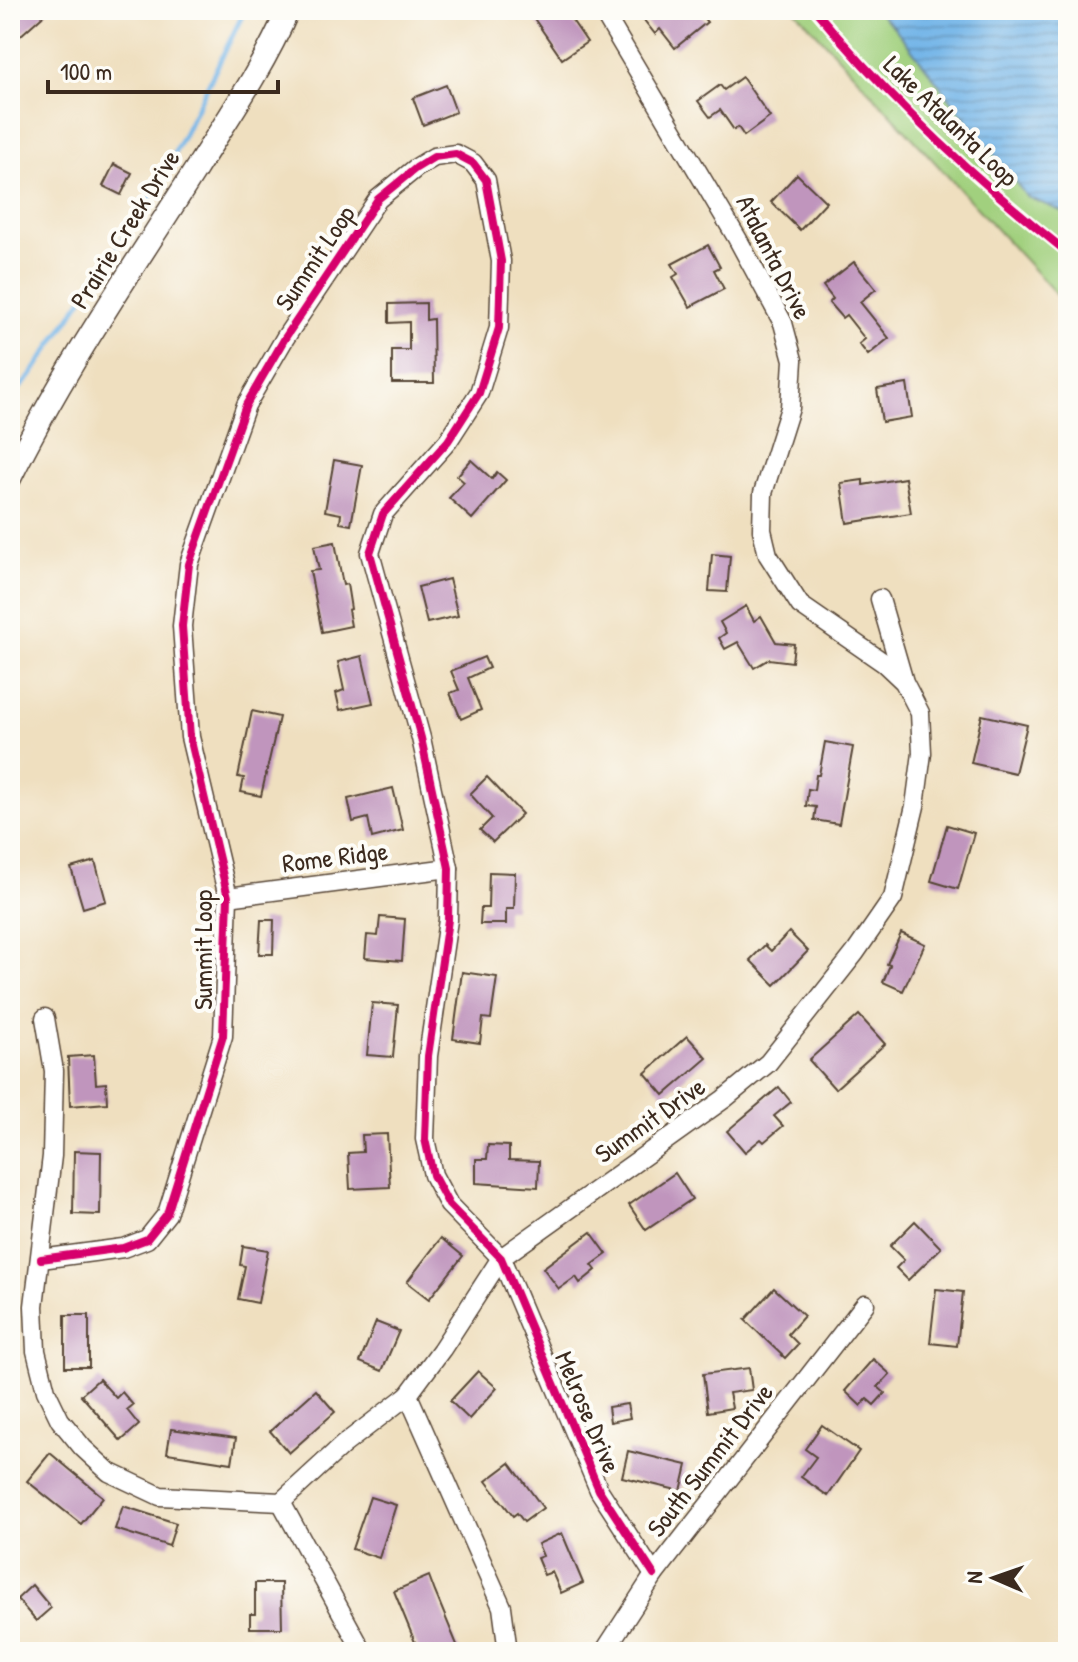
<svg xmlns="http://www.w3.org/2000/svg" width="1078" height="1662" viewBox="0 0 1078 1662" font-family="'Patrick Hand',sans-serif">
<defs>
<pattern id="water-rules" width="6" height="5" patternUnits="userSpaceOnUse" patternTransform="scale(2)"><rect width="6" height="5" fill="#73b5e8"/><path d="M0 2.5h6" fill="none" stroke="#6093bb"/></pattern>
</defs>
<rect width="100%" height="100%" fill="#fdfcf7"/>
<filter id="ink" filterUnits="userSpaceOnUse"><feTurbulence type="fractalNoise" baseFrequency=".0125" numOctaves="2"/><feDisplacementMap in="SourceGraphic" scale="16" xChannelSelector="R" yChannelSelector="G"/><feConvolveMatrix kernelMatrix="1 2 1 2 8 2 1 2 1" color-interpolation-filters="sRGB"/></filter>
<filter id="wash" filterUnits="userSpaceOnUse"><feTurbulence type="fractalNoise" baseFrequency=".006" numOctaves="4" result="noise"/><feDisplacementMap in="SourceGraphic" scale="32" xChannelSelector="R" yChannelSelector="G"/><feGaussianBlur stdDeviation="1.8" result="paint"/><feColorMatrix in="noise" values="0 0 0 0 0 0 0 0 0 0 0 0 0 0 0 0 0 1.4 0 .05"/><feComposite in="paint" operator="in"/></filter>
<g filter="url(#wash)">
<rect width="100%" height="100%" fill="#efdfbf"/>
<polygon fill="#a1d07e" stroke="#6e7d4e" stroke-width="2" points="795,10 1068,10 1068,307"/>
<polygon fill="url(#water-rules)" stroke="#577083" stroke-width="2" points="875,10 1068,10 1068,214 1027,197 894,27"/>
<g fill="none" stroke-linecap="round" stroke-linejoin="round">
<polyline stroke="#73b5e8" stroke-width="5" points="10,398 30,377 159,185 245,10"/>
</g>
<g id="blocks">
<g fill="#c095bd">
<polygon points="17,10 49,10 10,45 10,18"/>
<polygon points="542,10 565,10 587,42 562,59 533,17"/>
<polygon points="636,10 697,10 707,22 675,48 660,29 655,34"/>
<polygon points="742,77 770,117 744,136 738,127 734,130 720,110 710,117 698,101 720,85 724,90"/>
<polygon points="446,85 456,112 423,125 413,98"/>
<polygon points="114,164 132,173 121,195 103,186"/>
<polygon points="797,174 826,202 800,230 771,202"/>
<polygon points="708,245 720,267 714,270 724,289 690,307 673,277 678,274 672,264"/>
<polygon points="854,262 876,289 860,302 889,338 868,355 859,344 865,339 846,315 842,318 829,303 833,299 823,286"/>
<polygon points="426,303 426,320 433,319 434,383 392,383 392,350 409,350 409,322 389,323 389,304"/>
<polygon points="907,384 912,417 882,422 877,389"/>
<polygon points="334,460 362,465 351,525 340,523 341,514 325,511"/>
<polygon points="471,460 492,479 497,472 506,480 472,519 449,498 464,482 457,476"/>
<polygon points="905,478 911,513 847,523 841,483 863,480 863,485"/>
<polygon points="335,542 343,585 347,584 351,609 348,610 351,626 322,632 310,571 319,570 314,546"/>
<polygon points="712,554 730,556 727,592 709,591"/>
<polygon points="449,579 458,616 427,623 418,587"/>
<polygon points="746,606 754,621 761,616 776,642 794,644 792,662 769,659 754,668 738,642 725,649 719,638 726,633 720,622"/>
<polygon points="362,656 373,703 340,710 336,693 344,690 338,662"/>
<polygon points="484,657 489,668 468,678 481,710 461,719 450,693 459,690 451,671"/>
<polygon points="252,711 279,717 261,796 241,792 244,778 238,777"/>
<polygon points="982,715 1027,725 1015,773 971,763"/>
<polygon points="825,742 853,747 839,824 814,820 816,807 806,806 808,789 814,790 816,775 819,775"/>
<polygon points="487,777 522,814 493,842 480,830 492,818 470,794"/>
<polygon points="393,788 403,830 372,838 368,818 353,822 348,799"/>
<polygon points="947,825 974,833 958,889 931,881"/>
<polygon points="95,861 106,901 83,908 71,868"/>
<polygon points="489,872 515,873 514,909 506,909 506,924 480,924 481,908 488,908"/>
<polygon points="380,917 405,919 402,961 365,958 367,935 378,936"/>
<polygon points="261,920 274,920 273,954 259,954"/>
<polygon points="789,932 808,951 775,985 750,960 765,945 771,951"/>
<polygon points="901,933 925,944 903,991 883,982 890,965 887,964"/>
<polygon points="462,972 497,977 491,1019 483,1018 480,1043 453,1039"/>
<polygon points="372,1003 398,1005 393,1057 367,1055"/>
<polygon points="859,1015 885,1044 835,1089 809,1060"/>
<polygon points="687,1036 707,1058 664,1095 645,1073"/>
<polygon points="94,1055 96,1084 106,1083 107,1103 70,1106 68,1057"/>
<polygon points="779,1087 791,1102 774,1116 783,1126 764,1142 761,1139 745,1152 727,1131"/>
<polygon points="387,1134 390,1187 350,1189 348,1153 363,1152 362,1135"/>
<polygon points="488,1145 509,1146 509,1160 539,1161 538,1187 476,1183 476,1159 487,1159"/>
<polygon points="74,1151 101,1152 100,1215 73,1214"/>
<polygon points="675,1173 692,1199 646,1230 629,1205"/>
<polygon points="915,1221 941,1248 908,1280 896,1268 904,1260 890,1246"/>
<polygon points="591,1232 607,1254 592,1265 596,1270 580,1283 576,1277 559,1289 543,1268"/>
<polygon points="441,1238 463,1256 429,1299 407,1282"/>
<polygon points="243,1246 268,1250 258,1303 238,1299 245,1266 240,1265"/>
<polygon points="774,1288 804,1316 788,1334 798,1344 785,1358 745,1320"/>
<polygon points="936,1289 963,1292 957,1346 930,1343"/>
<rect x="65" y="1315" width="24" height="52"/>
<polygon points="376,1322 399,1331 382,1371 360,1362"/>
<polygon points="873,1359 890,1374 878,1387 885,1393 874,1405 867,1399 861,1406 845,1391"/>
<polygon points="749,1368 752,1390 729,1393 732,1408 708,1412 703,1374"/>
<polygon points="478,1371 497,1388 469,1419 450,1401"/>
<polygon points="99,1379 116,1398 122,1392 133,1405 127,1410 139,1425 121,1441 81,1395"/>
<polygon points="316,1390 335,1412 289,1453 270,1431"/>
<polygon points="627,1404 630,1418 610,1422 608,1407"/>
<polygon points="822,1425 859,1451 828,1496 801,1477 816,1457 805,1449"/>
<polygon points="171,1429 236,1438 232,1463 167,1453"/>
<polygon points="628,1451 687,1465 681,1491 622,1477"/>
<polygon points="50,1453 103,1497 81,1524 27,1481"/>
<polygon points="510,1463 543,1508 524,1522 517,1513 513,1516 486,1481"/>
<polygon points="370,1497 396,1505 379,1558 352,1549"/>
<polygon points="123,1506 176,1523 169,1546 115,1529"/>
<polygon points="562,1533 583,1583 561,1593 552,1572 544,1575 537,1558 543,1556 538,1544"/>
<polygon points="429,1576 435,1592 460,1652 419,1652 394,1591"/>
<polygon points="255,1583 281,1583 282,1628 250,1628 250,1614 255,1614"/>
<polygon points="32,1585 51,1608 36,1621 17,1599"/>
</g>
</g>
</g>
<g filter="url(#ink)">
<use href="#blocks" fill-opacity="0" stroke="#564536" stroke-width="2"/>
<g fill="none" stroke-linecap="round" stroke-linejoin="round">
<g stroke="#564536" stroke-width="21">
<g id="minor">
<polyline points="602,10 737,238 783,323 793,360 790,408 763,493 762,530 768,555 800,605 884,663 902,680"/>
<polyline points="228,897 449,868"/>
<polyline points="45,1018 54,1071 52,1156 34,1306 36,1351 46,1391 60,1420 83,1448 109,1472 160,1496 281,1502 343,1445 408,1395"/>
<polyline points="41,1259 123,1248 147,1239 167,1214 223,1036 228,897 190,737 182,626 189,564 246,405 285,338 378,199 416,168 434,157 456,154 473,163 486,180 501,261 499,328 479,393 448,441 383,514 370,553 421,738 449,868 448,920 428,1056 425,1139 433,1175 449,1205 501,1258 599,1490 654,1575"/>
<polyline points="281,1502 363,1652"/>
<polyline points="508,1652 502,1607 408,1395 442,1349 501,1258 724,1099 768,1063 855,953 893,898 915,806 922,753 920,713 904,682 880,599"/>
<polyline points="604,1652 654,1575 865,1304"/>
</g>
</g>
<g stroke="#564536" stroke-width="25">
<path id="major" d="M10,478C63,370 132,270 196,169C228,118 264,66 288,10"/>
</g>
<use href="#minor" stroke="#fff" stroke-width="18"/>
<use href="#major" stroke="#fff" stroke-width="22"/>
<g stroke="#fdfcf7" stroke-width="13">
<g id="cycleway">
<path d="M815,10C889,99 977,181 1068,253"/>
<polyline points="41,1259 123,1248 147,1239 167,1214 223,1036 228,897 190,737 182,626 189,564 246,405 285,338 378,199 416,168 434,157 456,154 473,163 486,180 501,261 499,328 479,393 448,441 383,514 370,553 421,738 449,868 448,920 428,1056 425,1139 433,1175 449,1205 501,1258 599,1490 654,1575"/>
</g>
</g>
<use href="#cycleway" stroke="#d6006c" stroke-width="8"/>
</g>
</g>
<g text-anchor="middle" stroke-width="8" stroke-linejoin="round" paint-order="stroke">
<g font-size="26" fill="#3b2a1e" stroke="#fdfcf7">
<text transform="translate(951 121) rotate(44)" y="9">Lake Atalanta Loop</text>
<text transform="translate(125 229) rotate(-58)" y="9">Prairie Creek Drive</text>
<text transform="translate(774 257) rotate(63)" y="9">Atalanta Drive</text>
<text transform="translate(315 258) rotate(-56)" y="9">Summit Loop</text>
<text transform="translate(335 857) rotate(-7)" y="9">Rome Ridge</text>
<text transform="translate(203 950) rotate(-90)" y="9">Summit Loop</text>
<text transform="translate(650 1120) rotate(-35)" y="9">Summit Drive</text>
<text transform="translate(588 1412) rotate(67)" y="9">Melrose Drive</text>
<text transform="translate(710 1460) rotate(-52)" y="9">South Summit Drive</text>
</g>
</g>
<rect width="1078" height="1662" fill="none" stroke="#fdfcf7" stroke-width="40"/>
<g transform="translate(994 1578) rotate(272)" stroke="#fdfcf7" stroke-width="6" paint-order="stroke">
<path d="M0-6L14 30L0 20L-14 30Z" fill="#3b2a1e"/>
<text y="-12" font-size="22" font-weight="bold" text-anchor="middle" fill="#3b2a1e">N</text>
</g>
<path d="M48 80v12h230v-12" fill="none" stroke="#3b2a1e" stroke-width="4"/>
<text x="60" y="80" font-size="24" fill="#3b2a1e" stroke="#fdfcf7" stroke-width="6" paint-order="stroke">100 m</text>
</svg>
